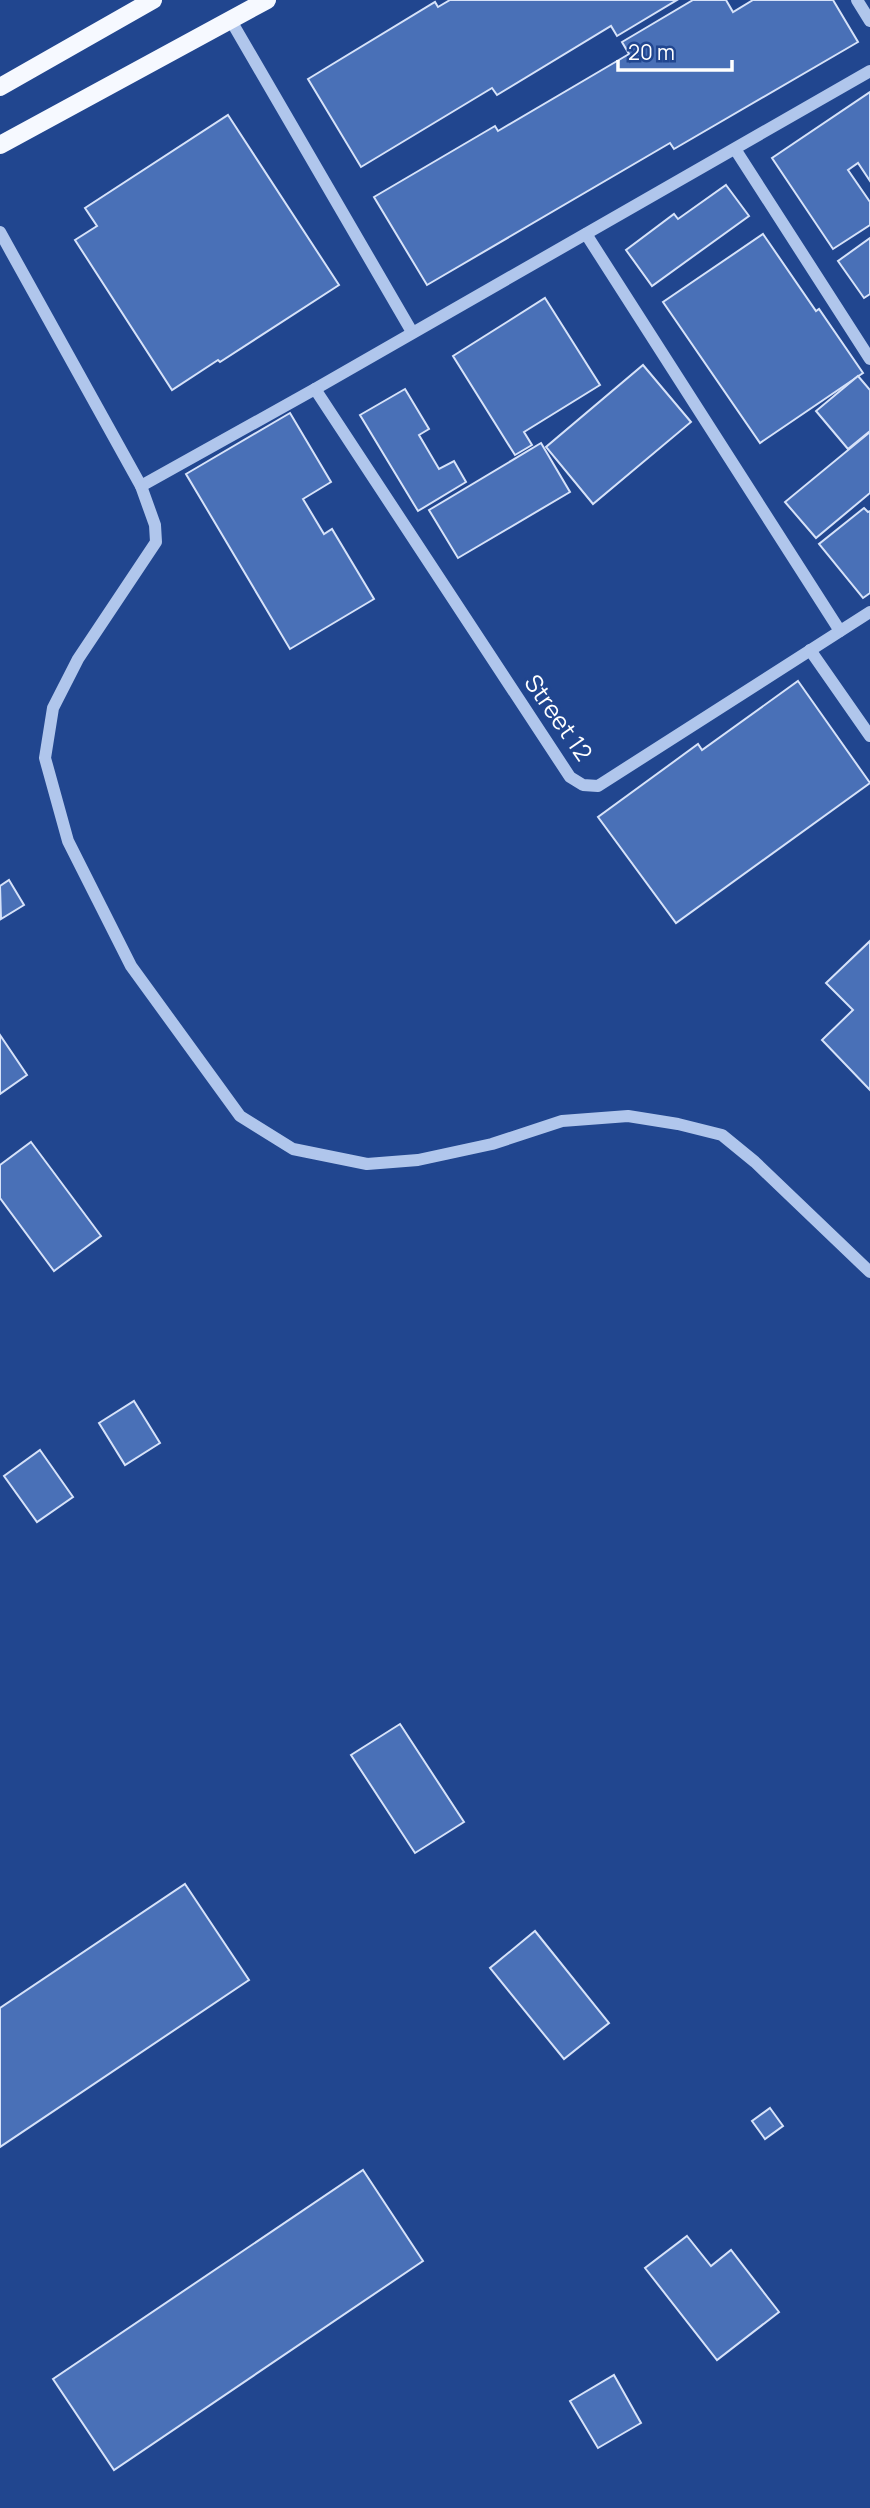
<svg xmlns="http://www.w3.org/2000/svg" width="870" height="2508" viewBox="0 0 870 2508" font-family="Manrope,sans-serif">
<rect width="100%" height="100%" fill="#21468f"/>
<g fill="#4970b7" stroke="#d6e2f9" stroke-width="2">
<polygon points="450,0 677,0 617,36 611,26 497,95 492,88 361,167 308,79 435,2 438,7"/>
<polygon points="693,0 726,0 733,12 753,0 833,0 858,42 674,149 670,143 427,285 374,197 495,126 498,131 629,54 622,42"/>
<polygon points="870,92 870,181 858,163 848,170 870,202 870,225 833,249 772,158"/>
<polygon points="228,115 339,285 220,362 218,360 172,390 75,240 97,226 85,208"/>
<polygon points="726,185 749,216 652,286 626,250 674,214 678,219"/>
<polygon points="763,234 816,311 819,309 863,373 760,443 663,302"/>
<polygon points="870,238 870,294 864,298 838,261"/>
<polygon points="545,298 600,385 524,432 532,445 515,455 453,356"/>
<polygon points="643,365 691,422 593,504 546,447"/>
<polygon points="858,376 870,390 870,431 848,449 816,411"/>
<polygon points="405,389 429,429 419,435 439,469 454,461 466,482 418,511 360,415"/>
<polygon points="290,413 331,482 303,499 324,534 332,529 374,599 290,649 186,474"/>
<polygon points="870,432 870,493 816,538 785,502"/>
<polygon points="541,443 570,492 458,558 429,510"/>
<polygon points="864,508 868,512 870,511 870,593 863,598 819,544"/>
<polygon points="798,681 870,783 676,923 598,817 698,744 702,750"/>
<polygon points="9,880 24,905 1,919 0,886"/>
<polygon points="870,941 870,1090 822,1040 853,1010 826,983"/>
<polygon points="0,1035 27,1075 0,1094"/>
<polygon points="31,1142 101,1236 54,1271 0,1198 0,1165"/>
<polygon points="134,1401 160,1443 125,1465 99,1423"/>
<polygon points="40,1450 73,1497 37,1522 4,1476"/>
<polygon points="400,1724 464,1822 415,1853 351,1755"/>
<polygon points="185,1884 249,1980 0,2147 0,2008"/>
<polygon points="535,1931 609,2023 564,2059 490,1968"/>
<polygon points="770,2108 783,2126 765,2139 752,2121"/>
<polygon points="363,2170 423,2261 114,2470 53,2379"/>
<polygon points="687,2236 711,2266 731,2250 779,2312 717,2360 645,2268"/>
<polygon points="614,2375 641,2423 598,2448 570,2401"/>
</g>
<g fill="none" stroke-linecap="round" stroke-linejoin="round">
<g stroke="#b0c6ec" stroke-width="12">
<polyline points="857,0 870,21"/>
<polyline points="230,19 412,332"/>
<polyline points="735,149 870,359"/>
<polyline points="0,232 141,486 155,525 156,542 78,659 53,708 45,758 68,841 131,966 240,1116 293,1149 367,1164 418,1160 492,1144 562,1121 628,1116 678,1124 722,1135 755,1162 870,1272"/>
<polyline points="586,234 840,631"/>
<polyline points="315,389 570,777 583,785 598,786 870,612"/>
<polyline points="141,486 315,389 870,71"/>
<polyline points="810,650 870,736"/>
</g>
<g stroke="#f6f9ff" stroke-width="18">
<polyline points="0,87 153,0"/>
<polyline points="0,145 267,0"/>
</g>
</g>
<g text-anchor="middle" stroke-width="6" stroke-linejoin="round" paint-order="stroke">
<g font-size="24" fill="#fff" stroke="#21468f">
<text transform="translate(558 718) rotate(55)" y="8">Street 12</text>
</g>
</g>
<path d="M618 60v10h114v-10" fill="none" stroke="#ffffff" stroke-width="3.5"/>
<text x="628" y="60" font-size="21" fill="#ffffff" stroke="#21468f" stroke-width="5" paint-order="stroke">20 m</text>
</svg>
